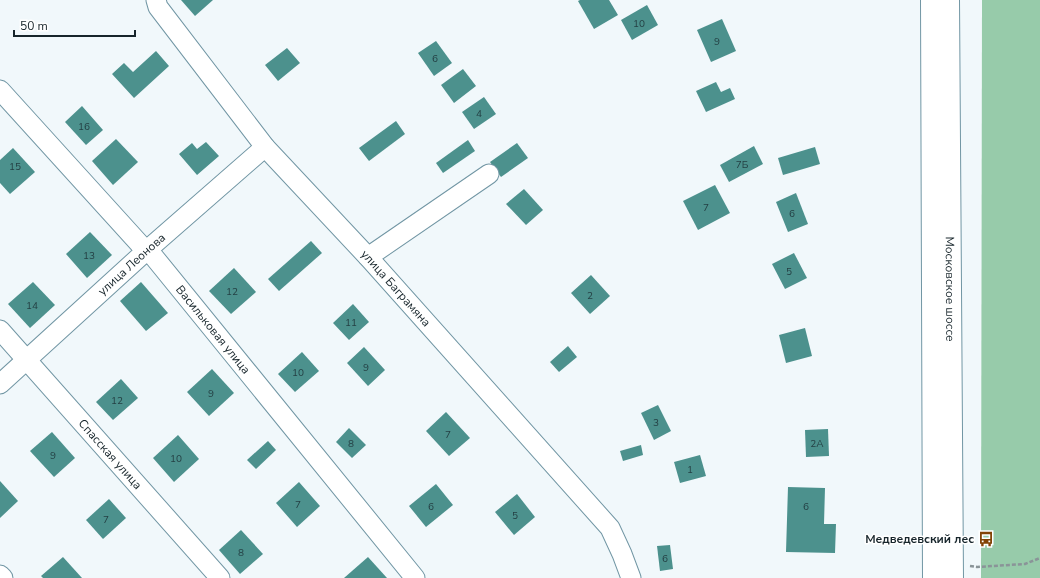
<svg xmlns="http://www.w3.org/2000/svg" width="1040" height="578" viewBox="0 0 1040 578" font-family="'Nunito Sans',sans-serif">
<rect width="100%" height="100%" fill="#f1f8fb"/>
<polygon fill="#97cbaa" points="982,0 1040,0 1040,578 981,578"/>
<g fill="#4c918d">
<polygon points="181,0 213,0 195,16"/>
<polygon points="580,0 609,0 618,15 594,29 578,1"/>
<polygon points="647,5 658,25 632,40 621,20"/>
<polygon points="722,19 736,51 711,62 697,30"/>
<polygon points="436,41 452,63 434,76 418,53"/>
<polygon points="287,48 300,63 278,81 265,65"/>
<polygon points="156,51 169,66 134,98 112,74 124,63 133,72"/>
<polygon points="463,69 476,86 454,103 441,85"/>
<polygon points="716,82 721,92 730,88 735,99 706,112 696,91"/>
<polygon points="484,97 496,114 474,129 462,112"/>
<polygon points="82,106 103,130 86,145 65,122"/>
<polygon points="396,121 405,134 369,161 359,148"/>
<polygon points="116,139 138,162 113,185 92,161"/>
<polygon points="468,140 475,151 443,173 436,163"/>
<polygon points="206,142 219,156 197,175 179,154 192,143 197,149"/>
<polygon points="517,143 528,158 501,177 490,162"/>
<polygon points="754,146 763,164 729,182 720,165"/>
<polygon points="815,147 820,164 783,175 778,158"/>
<polygon points="13,148 35,172 10,194 0,183 0,160"/>
<polygon points="715,185 730,213 698,230 683,201"/>
<polygon points="524,189 543,210 526,225 506,204"/>
<polygon points="796,193 808,224 788,232 776,202"/>
<polygon points="90,232 112,255 87,278 66,254"/>
<polygon points="311,241 322,253 279,291 268,279"/>
<polygon points="794,253 807,278 785,289 772,264"/>
<polygon points="234,268 256,292 231,314 209,291"/>
<polygon points="591,275 610,296 590,314 571,293"/>
<polygon points="33,282 55,305 30,328 8,304"/>
<polygon points="141,282 168,313 146,331 120,301"/>
<polygon points="353,304 369,322 349,340 333,323"/>
<polygon points="805,328 812,356 786,363 779,335"/>
<polygon points="568,346 577,357 559,372 550,362"/>
<polygon points="364,347 385,370 368,386 347,363"/>
<polygon points="302,352 319,371 295,392 278,374"/>
<polygon points="212,369 234,393 209,416 187,392"/>
<polygon points="121,379 138,398 113,420 96,402"/>
<polygon points="658,405 671,431 654,440 641,413"/>
<polygon points="446,412 470,438 449,456 426,431"/>
<polygon points="349,428 366,445 352,458 336,442"/>
<polygon points="828,429 829,456 806,457 805,430"/>
<polygon points="52,432 75,458 54,477 30,451"/>
<polygon points="178,435 199,459 174,482 153,458"/>
<polygon points="268,441 276,450 256,469 247,460"/>
<polygon points="641,445 643,455 623,461 620,451"/>
<polygon points="700,455 706,476 680,483 674,462"/>
<polygon points="0,481 18,501 0,518"/>
<polygon points="299,482 320,506 297,527 276,503"/>
<polygon points="436,484 453,505 426,527 409,506"/>
<polygon points="788,487 825,488 824,524 836,524 835,553 786,552"/>
<polygon points="517,494 535,517 514,535 495,512"/>
<polygon points="109,499 126,518 103,539 86,520"/>
<polygon points="241,530 263,554 240,574 219,550"/>
<polygon points="670,545 673,569 660,571 657,546"/>
<polygon points="63,557 82,578 43,578 41,576"/>
<polygon points="368,557 387,578 344,578"/>
</g>
<g fill="none" stroke-linecap="round" stroke-linejoin="round">
<g stroke="#7196a4" stroke-width="21">
<g id="minor">
<path id="s1" d="M156,0L158,7L265,147L368,257L610,528L622,554L631,578"/>
<path id="s2" d="M0,90L146,251L154,257L415,578"/>
<polyline points="368,257 489,174"/>
<path id="s3" d="M0,330L220,578"/>
<path id="s4" d="M0,384L146,251L265,147"/>
<polyline points="0,575 3,578"/>
</g>
</g>
<g stroke="#7196a4" stroke-width="24">
<g id="major">
<polyline points="932,0 934,578"/>
<path id="s5" d="M948,0L952,578"/>
</g>
</g>
<polyline stroke="#8a9498" stroke-width="2.5" stroke-dasharray="4 2" stroke-linecap="butt" points="970,566 977,567 1025,564 1040,558"/>
<use href="#minor" stroke="#fff" stroke-width="19"/>
<use href="#major" stroke="#fff" stroke-width="22"/>
</g>
<defs>
<g id="bus-bare" transform="scale(1.2)"><path d="M-5-6H5V4H4V6H2V4H-2V6H-4V4H-5ZM-3.5-4V0h7V-4ZM-3.5 1.2v1.5H-2V1.2ZM2 1.2v1.5H3.5V1.2Z" fill="#824305" stroke="#fff" stroke-width="2.5" paint-order="stroke"/></g>
</defs>
<g fill-rule="evenodd">
<use href="#bus-bare" x="986" y="539"/>
</g>
<g text-anchor="middle" stroke-width="3" stroke-linejoin="round" paint-order="stroke">
<g font-size="10" fill="#244044">
<text x="639" y="27">10</text>
<text x="717" y="45">9</text>
<text x="435" y="62">6</text>
<text x="479" y="117">4</text>
<text x="84" y="130">16</text>
<text x="742" y="168">7Б</text>
<text x="15" y="170">15</text>
<text x="706" y="211">7</text>
<text x="792" y="217">6</text>
<text x="89" y="259">13</text>
<text x="789" y="275">5</text>
<text x="232" y="295">12</text>
<text x="590" y="299">2</text>
<text x="32" y="309">14</text>
<text x="351" y="326">11</text>
<text x="366" y="371">9</text>
<text x="298" y="376">10</text>
<text x="211" y="397">9</text>
<text x="117" y="404">12</text>
<text x="656" y="426">3</text>
<text x="448" y="438">7</text>
<text x="351" y="447">8</text>
<text x="817" y="447">2А</text>
<text x="53" y="459">9</text>
<text x="176" y="462">10</text>
<text x="690" y="473">1</text>
<text x="298" y="508">7</text>
<text x="431" y="510">6</text>
<text x="806" y="510">6</text>
<text x="515" y="519">5</text>
<text x="106" y="523">7</text>
<text x="241" y="556">8</text>
<text x="665" y="562">6</text>
</g>
<g font-size="12" fill="#17252b" stroke="#fff">
<text dy="4" stroke="none"><textPath href="#s4" startOffset="178">улица Леонова</textPath></text>
<text dy="4" stroke="none"><textPath href="#s1" startOffset="376">улица Баграмяна</textPath></text>
<text dy="4" stroke="none"><textPath href="#s5" startOffset="289">Московское шоссе</textPath></text>
<text dy="4" stroke="none"><textPath href="#s2" startOffset="321">Васильковая улица</textPath></text>
<text dy="4" stroke="none"><textPath href="#s3" startOffset="166">Спасская улица</textPath></text>
</g>
<g font-size="12" font-weight="bold" fill="#17252b" stroke="#fff" text-anchor="end">
<text x="974" y="543">Медведевский лес</text>
</g>
</g>
<path d="M14 30v6h121v-6" fill="none" stroke="#17252b" stroke-width="2"/>
<text x="20" y="30" font-size="12" fill="#17252b" stroke="#ffffff" stroke-width="3" paint-order="stroke">50 m</text>
</svg>
